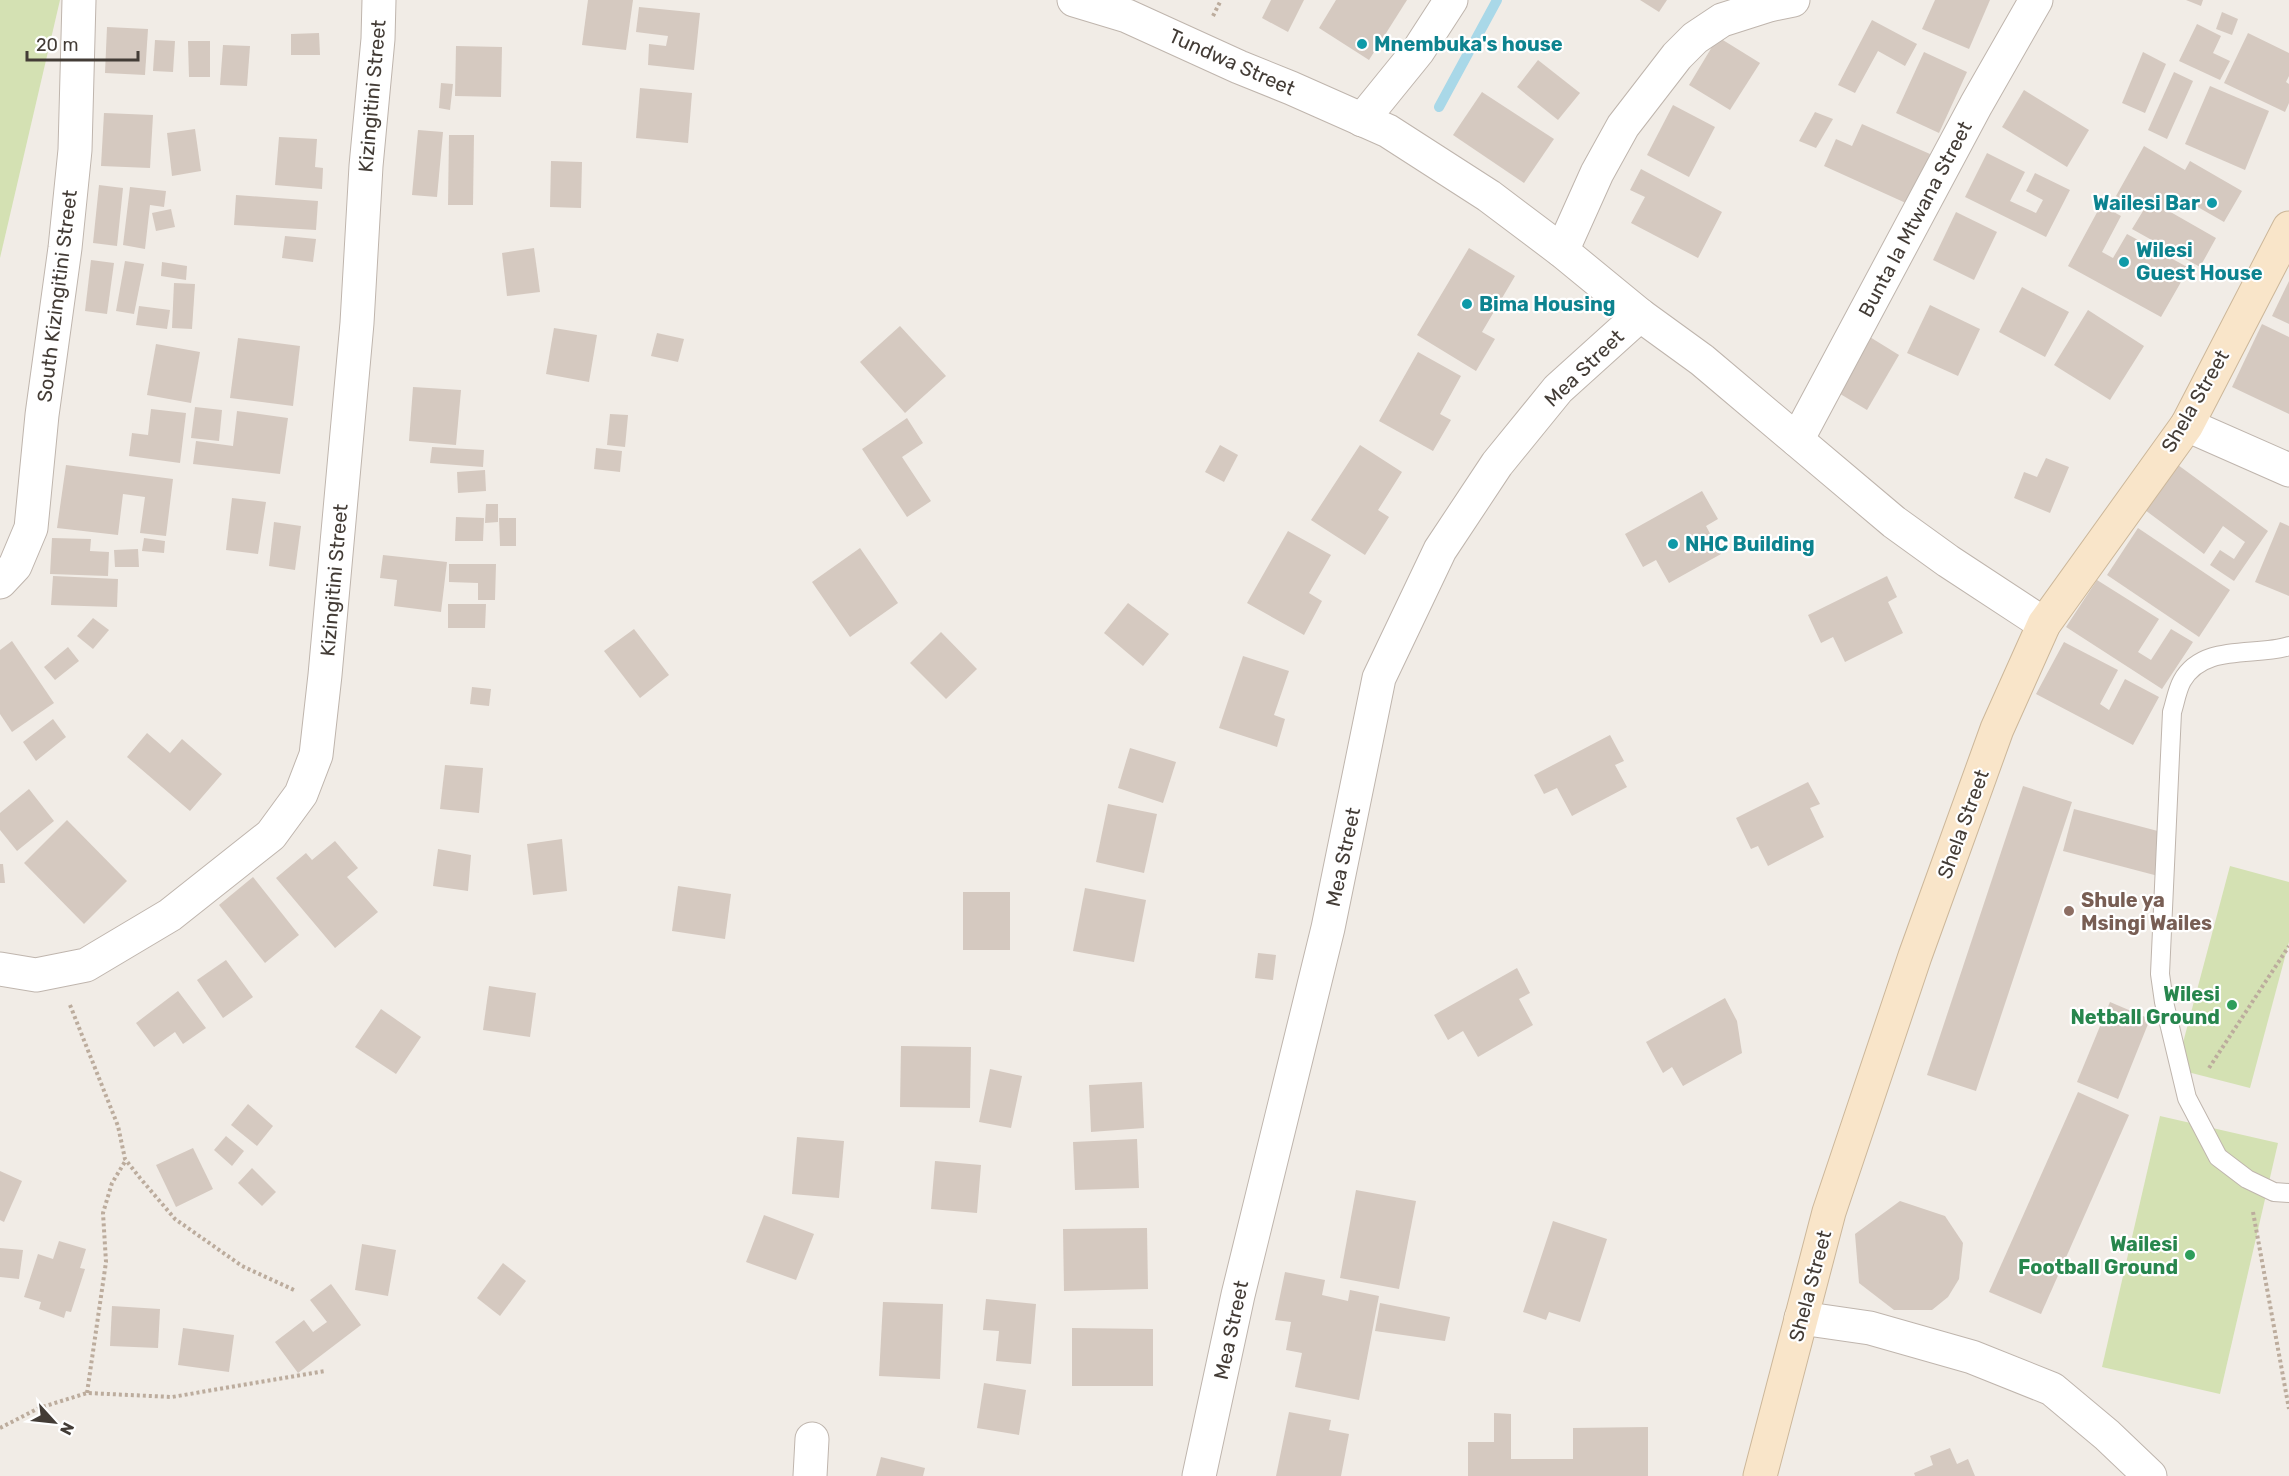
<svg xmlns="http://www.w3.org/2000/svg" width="2289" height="1476" viewBox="0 0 2289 1476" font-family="Rubik,sans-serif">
<rect width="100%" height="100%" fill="#f1ece6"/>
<g fill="#d4e1b3">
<polygon points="0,0 60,0 0,258"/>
<polygon points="2230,866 2289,882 2289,942 2250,1088 2176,1069"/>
<polygon points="2160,1116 2278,1143 2220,1394 2102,1367"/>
</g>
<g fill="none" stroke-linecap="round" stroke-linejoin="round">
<polyline stroke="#a9d8e8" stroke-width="10" points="1439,107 1497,0"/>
</g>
<g fill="#d5c9c0">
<polygon points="588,0 633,0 626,50 582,45"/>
<polygon points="1271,0 1304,0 1288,32 1262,18"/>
<polygon points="1336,0 1407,0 1369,60 1319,28"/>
<polygon points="1640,0 1667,0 1659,12"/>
<polygon points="1935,0 1990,0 1969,49 1922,29"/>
<polygon points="2186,0 2203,0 2201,6"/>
<polygon points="639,7 700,13 694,70 648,65 649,44 666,46 668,36 636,32"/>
<polygon points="2222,12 2238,19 2232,35 2216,29"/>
<polygon points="1872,20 1917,44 1905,66 1878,51 1855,93 1838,85"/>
<polygon points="2197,24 2221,36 2213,53 2230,61 2220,80 2179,61"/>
<polygon points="107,27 148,29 145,75 105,73"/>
<polygon points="319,33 320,55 291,55 291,34"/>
<polygon points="2248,33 2289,53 2289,76 2286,82 2289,84 2289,103 2285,112 2224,83"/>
<polygon points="1718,37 1760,63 1730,110 1689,85"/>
<polygon points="155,40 175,41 173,72 153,71"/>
<polygon points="188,41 210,41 210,77 189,77"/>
<polygon points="223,45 250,46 247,86 220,85"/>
<polygon points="456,46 502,47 501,97 455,96"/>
<polygon points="1924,52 1967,72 1939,133 1896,113"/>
<polygon points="2143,52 2166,64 2145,113 2122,103"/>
<polygon points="1538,60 1580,93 1558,120 1517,87"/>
<polygon points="2174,72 2193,81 2167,139 2148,130"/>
<polygon points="441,83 453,84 450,110 439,108"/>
<polygon points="2210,86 2269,111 2245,170 2185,144"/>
<polygon points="640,88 692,93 688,143 636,138"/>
<polygon points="2024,90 2089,130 2067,167 2002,127"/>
<polygon points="1482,92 1554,139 1524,183 1453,135"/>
<polygon points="1673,105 1715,127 1689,177 1647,155"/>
<polygon points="1815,112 1833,119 1816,148 1799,141"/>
<polygon points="104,113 153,115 150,168 101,166"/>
<polygon points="1862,124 1930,154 1908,204 1824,166 1836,139 1852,146"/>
<polygon points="195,129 201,171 172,176 167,133"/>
<polygon points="418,130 443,132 437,197 412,195"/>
<polygon points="449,135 474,135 473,205 448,205"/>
<polygon points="279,137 317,139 315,167 323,168 322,189 275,185"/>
<polygon points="2144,146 2185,170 2190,161 2242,191 2224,222 2175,194 2167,210 2216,238 2200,267 2132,229 2143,211 2116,196"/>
<polygon points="1987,153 2025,172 2010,201 2036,213 2043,200 2026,191 2035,173 2070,190 2046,237 1965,197"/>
<polygon points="551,161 582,162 581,208 550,207"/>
<polygon points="1641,169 1722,212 1698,258 1631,223 1645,197 1630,190"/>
<polygon points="99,185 123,188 117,246 93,243"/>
<polygon points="130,187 166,191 164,207 150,205 145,249 123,245"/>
<polygon points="236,195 318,201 316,230 234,225"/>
<polygon points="2101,205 2121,216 2102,252 2113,258 2127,234 2189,268 2161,317 2068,266"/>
<polygon points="171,209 175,227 156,231 152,213"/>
<polygon points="1956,212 1997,232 1974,280 1933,260"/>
<polygon points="285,236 316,239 313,262 282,258"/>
<polygon points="534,248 540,292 507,296 502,253"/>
<polygon points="1469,248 1515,276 1482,332 1495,339 1476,371 1417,335"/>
<polygon points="91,260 114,263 107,314 85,311"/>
<polygon points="125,261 144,264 134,314 116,311"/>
<polygon points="162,262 187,266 186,280 161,276"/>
<polygon points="2289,281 2289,324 2272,316"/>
<polygon points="174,283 195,284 192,329 172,328"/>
<polygon points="2022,287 2069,312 2045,357 1999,332"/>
<polygon points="1930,305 1980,329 1958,376 1907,353"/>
<polygon points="139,306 170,310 167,329 136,325"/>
<polygon points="2088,310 2144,346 2110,400 2054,365"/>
<polygon points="2262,324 2289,337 2289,414 2232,387"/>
<polygon points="900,326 946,376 905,413 860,362"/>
<polygon points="554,328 597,335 589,382 546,374"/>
<polygon points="657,333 684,339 678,362 651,356"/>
<polygon points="1865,334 1899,355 1867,410 1832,389"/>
<polygon points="238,338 300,346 293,406 230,398"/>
<polygon points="156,344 200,352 191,403 147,395"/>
<polygon points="1418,352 1461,376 1440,414 1451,420 1433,451 1379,421"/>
<polygon points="413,387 461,390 456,445 409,441"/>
<polygon points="195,407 222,410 219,441 191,438"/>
<polygon points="151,409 186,413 180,463 129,456 132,433 148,435"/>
<polygon points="237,411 288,418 280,474 193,464 196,441 233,446"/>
<polygon points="610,414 628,415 625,447 607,445"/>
<polygon points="907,418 923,443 902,457 931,501 907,517 862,449"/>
<polygon points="1220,445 1238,455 1224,482 1205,472"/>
<polygon points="1360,445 1402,472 1378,510 1389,517 1365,555 1311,520"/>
<polygon points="432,447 484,450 483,467 430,463"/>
<polygon points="596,448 622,451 620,472 594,469"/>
<polygon points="2046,458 2069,467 2050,513 2014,498 2024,472 2037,477"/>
<polygon points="66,465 173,479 166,536 140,533 145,497 123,494 118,535 57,528"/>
<polygon points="2178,465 2268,531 2234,581 2210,565 2220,550 2234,559 2245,542 2223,526 2204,554 2145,510"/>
<polygon points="485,470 486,491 458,493 457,472"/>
<polygon points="1702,491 1718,519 1706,526 1721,554 1669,583 1656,560 1643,567 1625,534"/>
<polygon points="232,498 266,502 258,554 226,550"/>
<polygon points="486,504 498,504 498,522 485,523"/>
<polygon points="456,517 484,518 483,541 455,541"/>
<polygon points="499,518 516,518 516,546 500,546"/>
<polygon points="274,522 301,526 295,570 269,566"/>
<polygon points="2280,522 2289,526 2289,596 2255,582"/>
<polygon points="2138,528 2230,590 2199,637 2107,575"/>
<polygon points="1288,531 1331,555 1309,593 1322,601 1304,635 1247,603"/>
<polygon points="52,538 91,539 90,551 109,552 108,576 50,574"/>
<polygon points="144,538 165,541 164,553 142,551"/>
<polygon points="860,548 898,603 850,637 812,582"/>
<polygon points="138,549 139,567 115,567 114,550"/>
<polygon points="383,555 447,562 441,612 394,606 397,580 380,578"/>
<polygon points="449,564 496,564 495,600 478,600 478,583 449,582"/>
<polygon points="53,576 118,579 117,607 51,605"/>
<polygon points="1887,576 1897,597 1888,602 1903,633 1845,662 1833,637 1821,643 1808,615"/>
<polygon points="2097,580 2159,619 2138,652 2151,660 2171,629 2193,642 2162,689 2066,627"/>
<polygon points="1128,603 1169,634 1143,666 1104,633"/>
<polygon points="448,604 486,604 485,628 448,628"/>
<polygon points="93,618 109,630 93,649 77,636"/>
<polygon points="634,629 669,675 640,698 604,651"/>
<polygon points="941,632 977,669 946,699 910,663"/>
<polygon points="12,641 54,703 12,732 0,714 0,650"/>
<polygon points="2064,642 2118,670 2100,704 2109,710 2125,679 2159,697 2133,745 2036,694"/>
<polygon points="68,647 79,661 55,680 44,667"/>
<polygon points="1243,656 1289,671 1274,715 1285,719 1277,747 1219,728"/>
<polygon points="472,687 491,689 489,706 470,704"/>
<polygon points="53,719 66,737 36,761 23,742"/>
<polygon points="147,733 170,753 182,739 222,774 190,811 127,757"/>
<polygon points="1610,735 1624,761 1615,765 1627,787 1572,816 1557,788 1544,794 1534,775"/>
<polygon points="1130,748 1176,762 1163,803 1118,788"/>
<polygon points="445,765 483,768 479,813 440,809"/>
<polygon points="1808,782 1820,804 1810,808 1824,837 1768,866 1758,846 1751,849 1736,818"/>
<polygon points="2023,786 2072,802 1976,1091 1927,1075"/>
<polygon points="29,789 54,821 17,851 0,830 0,813"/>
<polygon points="1108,804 1157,814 1144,873 1096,862"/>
<polygon points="2074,809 2173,835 2162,877 2063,851"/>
<polygon points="67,820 127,881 84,924 24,863"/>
<polygon points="562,839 567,891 533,895 527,844"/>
<polygon points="335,841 358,868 347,877 378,912 335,948 276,878 306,853 312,860"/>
<polygon points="438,849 471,855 468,891 433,886"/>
<polygon points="0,864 3,864 5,883 0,883"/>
<polygon points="253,877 299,935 265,963 219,905"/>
<polygon points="678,886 731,894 725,939 672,931"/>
<polygon points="1085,888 1146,900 1134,962 1073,951"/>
<rect x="963" y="892" width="47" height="58"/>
<polygon points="1258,953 1276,955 1273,980 1255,978"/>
<polygon points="226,960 253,997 223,1018 197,980"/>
<polygon points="1517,968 1530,993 1519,999 1533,1025 1478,1057 1463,1031 1448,1040 1434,1015"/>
<polygon points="489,986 536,993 530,1037 483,1030"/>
<polygon points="178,991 206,1028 183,1044 175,1032 154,1047 136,1023"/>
<polygon points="1725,998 1737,1021 1742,1053 1683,1086 1672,1067 1663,1073 1646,1042"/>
<polygon points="2110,1002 2150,1019 2118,1099 2077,1082"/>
<polygon points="381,1009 421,1037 396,1074 355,1047"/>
<polygon points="901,1046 971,1047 970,1108 900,1107"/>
<polygon points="990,1069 1022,1076 1011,1128 979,1122"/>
<polygon points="1142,1082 1144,1128 1091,1132 1089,1085"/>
<polygon points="2078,1092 2129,1115 2041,1314 1989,1292"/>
<polygon points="248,1104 273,1126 257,1146 231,1125"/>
<polygon points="226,1136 244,1151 232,1166 214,1150"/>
<polygon points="797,1137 844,1141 839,1198 792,1194"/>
<polygon points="1137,1139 1139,1188 1075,1190 1073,1142"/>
<polygon points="193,1148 213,1189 176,1207 156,1165"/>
<polygon points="935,1161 981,1165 977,1213 931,1209"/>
<polygon points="252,1168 276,1192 262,1206 238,1183"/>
<polygon points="0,1171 22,1181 4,1222 0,1220"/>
<polygon points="1356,1190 1416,1201 1399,1289 1340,1278"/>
<polygon points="1900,1201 1945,1216 1963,1243 1959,1279 1948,1297 1932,1310 1894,1310 1859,1283 1855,1234"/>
<polygon points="764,1215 814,1234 796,1280 746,1262"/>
<polygon points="1553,1221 1607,1239 1580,1322 1549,1312 1546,1320 1523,1312"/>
<polygon points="1147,1228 1148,1289 1064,1291 1063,1229"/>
<polygon points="59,1241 86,1249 80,1268 85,1269 71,1312 66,1311 64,1318 39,1309 41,1302 24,1297 38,1254 53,1259"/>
<polygon points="362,1244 396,1250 388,1296 355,1290"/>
<polygon points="0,1248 23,1250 19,1279 0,1277"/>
<polygon points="503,1263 526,1281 500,1316 477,1298"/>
<polygon points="1285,1272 1325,1280 1322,1295 1348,1301 1350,1290 1379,1296 1359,1400 1295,1387 1302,1353 1286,1350 1291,1322 1275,1320"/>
<polygon points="331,1284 361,1325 298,1373 275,1342 304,1320 313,1332 327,1322 310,1300"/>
<polygon points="986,1299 1036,1304 1031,1364 996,1361 999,1331 983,1330"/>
<polygon points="883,1302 943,1304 940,1379 879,1376"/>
<polygon points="1380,1303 1450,1317 1445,1341 1375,1331"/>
<polygon points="112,1306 160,1309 158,1348 110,1346"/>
<polygon points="183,1328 234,1335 229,1372 178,1365"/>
<polygon points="1072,1328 1153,1329 1153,1386 1072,1386"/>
<polygon points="984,1383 1026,1390 1019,1435 977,1428"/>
<polygon points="1289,1412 1331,1420 1329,1430 1349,1434 1341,1476 1276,1476"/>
<polygon points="1494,1413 1511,1414 1511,1459 1573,1459 1573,1428 1648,1427 1648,1476 1468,1476 1468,1442 1494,1442"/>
<polygon points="1950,1448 1957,1464 1968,1459 1975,1476 1915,1476 1914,1473 1933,1465 1930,1456"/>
<polygon points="881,1457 925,1468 923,1476 876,1476"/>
</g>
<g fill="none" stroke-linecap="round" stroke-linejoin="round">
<g stroke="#bfb5ad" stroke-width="20">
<path id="service" d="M2289,646C2255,657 2203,643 2182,681C2177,690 2175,703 2172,712L2160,974L2164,1002L2187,1098L2218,1157L2247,1179L2274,1192L2289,1193"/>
</g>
<g stroke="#bfb5ad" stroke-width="35">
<g id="minor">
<polyline points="1074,0 1127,16 1239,67 1291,88 1388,131 1489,196 1562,251 1640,315 1702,360 1894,522 1948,561 2044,624"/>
<polyline points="1362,120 1418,51 1451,0"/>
<polyline points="1562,251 1597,173 1623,126 1677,56 1695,38 1722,20 1769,5 1793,0"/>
<polyline points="2187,425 2289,470"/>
<polyline points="1797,440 1976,105 2036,0"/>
<polyline points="0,582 15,566 31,528 42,415 65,248 75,150 79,0"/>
<polyline points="0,969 36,975 86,965 170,915 271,835 301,794 316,755 325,675 357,323 366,166 378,39 379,0"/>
<polyline points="1801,1318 1870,1328 1972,1357 2052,1389 2107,1435 2150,1476"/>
<polyline points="810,1476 812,1439"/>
<polyline points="1199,1476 1238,1295 1328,928 1379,678 1440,550 1497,464 1558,389 1640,315"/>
</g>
</g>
<g stroke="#ccb79a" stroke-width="35">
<polyline id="secondary" points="1760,1476 1829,1212 1915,956 1997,729 2044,624 2187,425 2289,228"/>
</g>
<g stroke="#bcac9d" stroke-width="4" stroke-dasharray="3 3" stroke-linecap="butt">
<polyline points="1213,16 1221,0"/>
<polyline points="70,1005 118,1126 125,1159 140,1178 175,1219 242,1266 294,1290"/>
<polyline points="2209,1068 2289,946"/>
<polyline points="2253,1212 2289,1409"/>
<polyline points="87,1393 106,1262 103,1213 112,1183 126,1160"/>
<polyline points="0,1428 39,1408 87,1393 172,1397 325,1371"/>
</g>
<use href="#service" stroke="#fff" stroke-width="18"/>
<use href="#minor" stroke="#fff" stroke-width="33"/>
<use href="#secondary" stroke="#f9e5c9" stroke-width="33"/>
</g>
<g fill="#0f9aa8" stroke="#fff" stroke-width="2">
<circle cx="1362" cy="44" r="6"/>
<circle cx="2212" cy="203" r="6"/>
<circle cx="2124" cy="262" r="6"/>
<circle cx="1467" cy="304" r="6"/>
<circle cx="1673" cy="544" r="6"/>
</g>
<circle fill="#8d6e63" stroke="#fff" stroke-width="2" cx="2069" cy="911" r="6"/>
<g fill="#2e9e5b" stroke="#fff" stroke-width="2">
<circle cx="2232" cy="1005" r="6"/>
<circle cx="2190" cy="1255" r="6"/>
</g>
<g text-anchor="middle" stroke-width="4.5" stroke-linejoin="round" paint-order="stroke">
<g font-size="20" font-weight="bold" fill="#0d838f" stroke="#fff" text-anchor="start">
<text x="1374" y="51">Mnembuka's house</text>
<text x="2200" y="210" text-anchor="end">Wailesi Bar</text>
<text x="2136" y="257">Wilesi<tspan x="2136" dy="23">Guest House</tspan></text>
<text x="1479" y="311">Bima Housing</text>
<text x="1685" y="551">NHC Building</text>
</g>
<g font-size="20" fill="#433c36" stroke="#fff">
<text transform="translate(1232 62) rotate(24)" y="7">Tundwa Street</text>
<text transform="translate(372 96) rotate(-85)" y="7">Kizingitini Street</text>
<text transform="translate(1915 219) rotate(-62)" y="7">Bunta la Mtwana Street</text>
<text transform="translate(57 296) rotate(-83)" y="7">South Kizingitini Street</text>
<text transform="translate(1584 368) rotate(-44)" y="7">Mea Street</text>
<text transform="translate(2195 401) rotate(-60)" y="7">Shela Street</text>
<text transform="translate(334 580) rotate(-85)" y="7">Kizingitini Street</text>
<text transform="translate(1963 824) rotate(-70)" y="7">Shela Street</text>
<text transform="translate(1343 857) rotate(-78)" y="7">Mea Street</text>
<text transform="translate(1810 1286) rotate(-75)" y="7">Shela Street</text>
<text transform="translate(1231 1330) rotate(-78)" y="7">Mea Street</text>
</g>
<g font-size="20" font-weight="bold" fill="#785e54" stroke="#fff" text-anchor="start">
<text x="2081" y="907">Shule ya<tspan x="2081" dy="23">Msingi Wailes</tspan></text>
</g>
<g font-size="20" font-weight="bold" fill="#27864d" stroke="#fff" text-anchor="end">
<text x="2220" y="1001">Wilesi<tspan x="2220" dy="23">Netball Ground</tspan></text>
<text x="2178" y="1251">Wailesi<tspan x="2178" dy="23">Football Ground</tspan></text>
</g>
</g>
<g transform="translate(54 1422) rotate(117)" stroke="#ffffff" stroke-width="4.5" paint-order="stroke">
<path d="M0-4.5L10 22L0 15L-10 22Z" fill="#433c36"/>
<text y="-9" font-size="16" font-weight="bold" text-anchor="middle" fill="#433c36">N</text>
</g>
<path d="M27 51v9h111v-9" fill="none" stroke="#433c36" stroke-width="3"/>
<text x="36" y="51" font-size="18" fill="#433c36" stroke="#ffffff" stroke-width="4.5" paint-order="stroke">20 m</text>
</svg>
